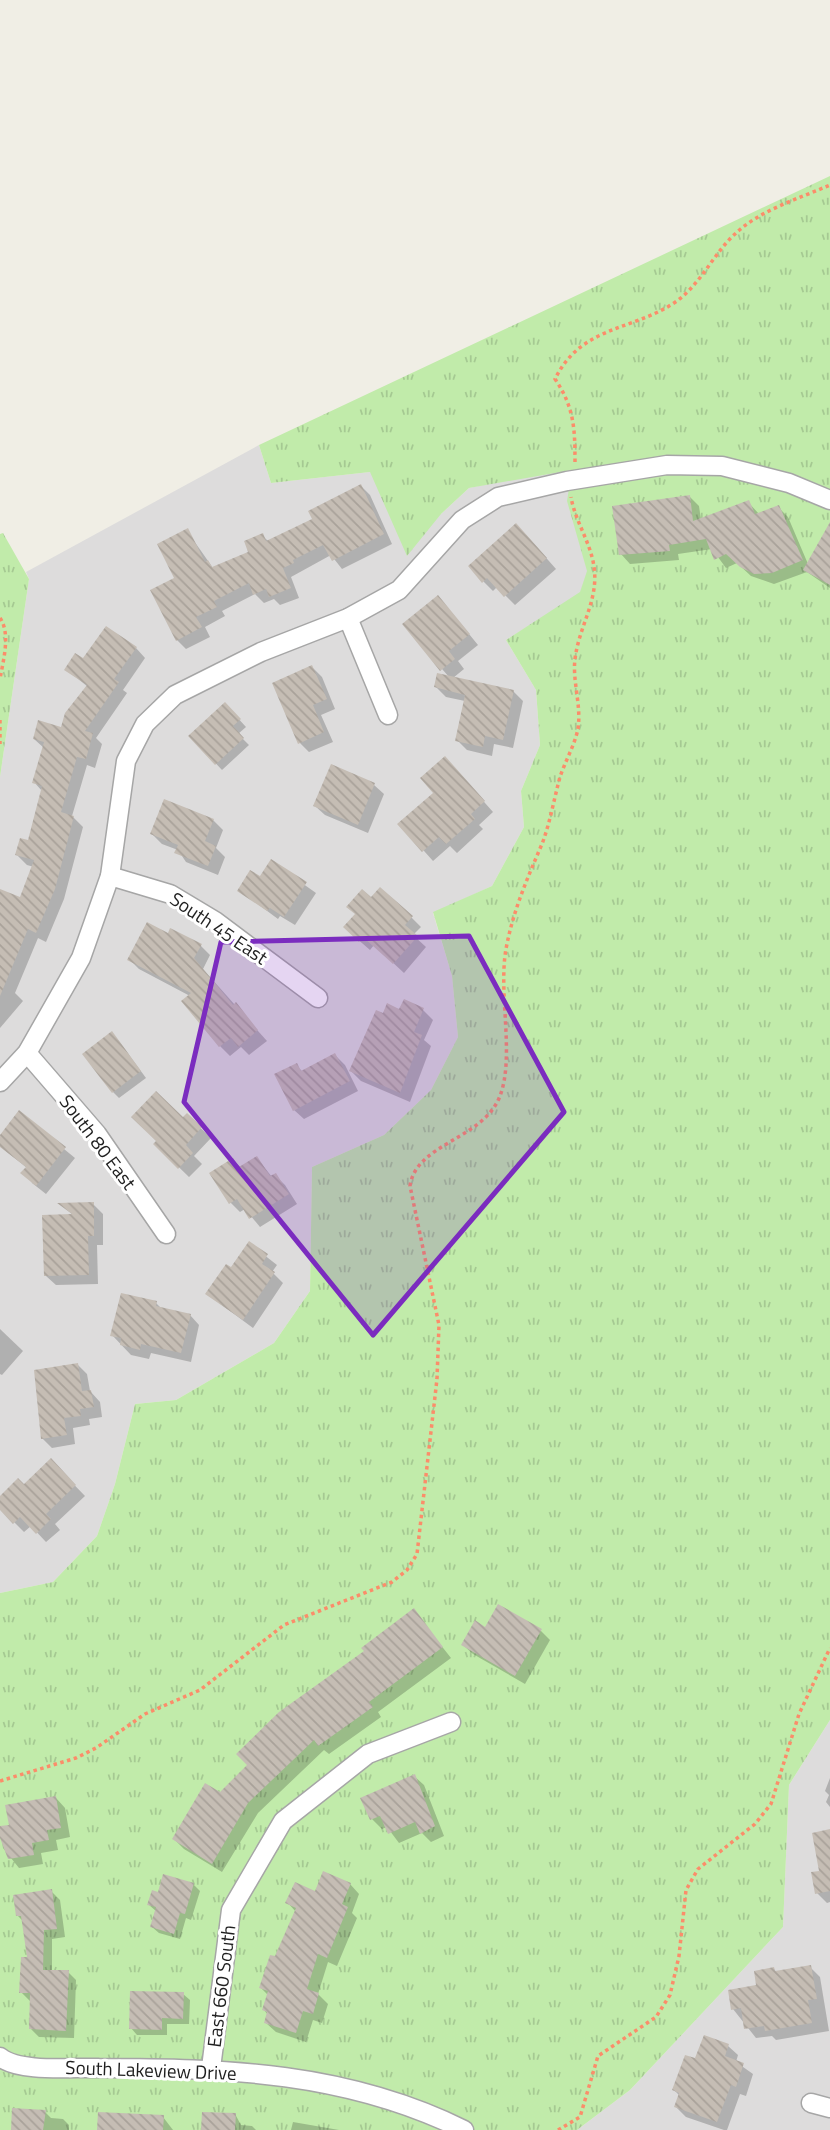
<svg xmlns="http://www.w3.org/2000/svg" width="830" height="2130" viewBox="0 0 830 2130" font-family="'Titillium Web',sans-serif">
<defs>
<pattern id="grass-tufts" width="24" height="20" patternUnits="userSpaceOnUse" patternTransform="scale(1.75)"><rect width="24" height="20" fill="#c1ebaa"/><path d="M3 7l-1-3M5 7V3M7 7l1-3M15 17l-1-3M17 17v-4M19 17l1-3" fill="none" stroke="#a5c992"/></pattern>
<pattern id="building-back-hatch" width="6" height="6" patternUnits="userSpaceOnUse" patternTransform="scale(1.75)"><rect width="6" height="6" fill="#c5bdb4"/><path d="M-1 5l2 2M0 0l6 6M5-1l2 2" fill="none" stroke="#a9a29a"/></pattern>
</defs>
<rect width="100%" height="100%" fill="#f0eee5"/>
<g fill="#dddcdc">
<polygon points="259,445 271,483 370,472 441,514 469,488 573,466 589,571 582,593 506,640 536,690 540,745 521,791 524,827 492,886 433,913 452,976 458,1037 431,1090 384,1135 312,1167 310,1291 274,1343 176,1400 135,1404 115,1484 97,1536 53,1582 0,1593 0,777 29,579 26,572"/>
<polygon points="830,1720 830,2130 577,2130 630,2090 783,1927 789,1785"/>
</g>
<g fill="url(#grass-tufts)">
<polygon points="830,176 830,1720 789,1785 783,1927 630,2090 577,2130 0,2130 0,1593 53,1582 97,1536 115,1484 135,1404 176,1400 274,1343 310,1291 312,1167 384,1135 431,1090 458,1037 452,976 433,912 492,886 524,827 521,791 540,745 536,690 506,640 580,592 587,571 567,501 572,470 469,488 441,514 407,556 370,472 271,483 259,445"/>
<polygon points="3,533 29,579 0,777 0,534"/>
</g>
<g fill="#0003">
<polygon points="361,486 370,495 392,544 342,569 331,555 291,577 299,598 280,605 274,599 264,603 255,594 222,611 225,616 205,627 210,637 186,649 177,640 177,579 187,531 213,568 250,553 262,535 269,542 314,520"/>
<polygon points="689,496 699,506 701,520 748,502 759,514 778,507 788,517 808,564 830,539 830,588 807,572 774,584 751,576 737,563 726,568 712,549 678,554 679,560 630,564 621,554"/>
<polygon points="526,535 556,569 515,605 497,587 493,591 483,581"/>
<polygon points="447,607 478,645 458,661 464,669 453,678 513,691 523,701 513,748 494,744 492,756 467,750 457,740 465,701 446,697 436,687 449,677 404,625"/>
<polygon points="136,648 145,658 123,690 127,693 96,738 102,744 95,768 87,765 72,816 83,827 64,899 46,942 38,938 15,993 23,1001 0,1028 0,891 21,900 34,867 27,865 17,855 29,842 42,791 34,782 44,748 34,739 62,729 88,687 66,669 83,661"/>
<polygon points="312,667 322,677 335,709 321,715 333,742 309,752 300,743"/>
<polygon points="225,704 246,727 238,734 249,745 222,770 190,736"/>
<polygon points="454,768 493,812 479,825 483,829 457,853 450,846 433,861 400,824 435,793"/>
<polygon points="374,785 384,794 368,833 325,815 315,806"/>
<polygon points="213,820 223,830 216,848 225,857 218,875 186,862 178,850 162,844 152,834"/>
<polygon points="271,861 316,893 295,925 280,916 278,919 239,890 260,878"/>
<polygon points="371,899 411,917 421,927 413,935 426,947 404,973 374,945 370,950 355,937"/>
<polygon points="169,935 201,946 210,955 203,969 267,1041 249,1055 241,1047 230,1056 220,1046 190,996 139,969 129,959"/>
<polygon points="404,1001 423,1010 433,1020 424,1040 431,1046 410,1102 361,1081 351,1071 384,1015 400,1011"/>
<polygon points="118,1040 146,1078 119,1098 113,1092"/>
<polygon points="335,1055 345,1065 358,1091 304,1119 294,1110 296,1065 303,1072"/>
<polygon points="20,1113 75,1158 46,1194 32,1183 27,1168 0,1146 0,1138"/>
<polygon points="187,1115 211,1138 194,1156 202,1164 189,1177 155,1144"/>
<polygon points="257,1158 272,1177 275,1175 285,1185 297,1204 260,1227 245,1209 240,1212 230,1202 233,1160 241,1168"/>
<polygon points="61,1204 93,1204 103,1214 103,1245 97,1245 98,1284 56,1285 46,1276 74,1216"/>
<polygon points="249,1243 277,1265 272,1272 283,1283 253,1328 207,1294 232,1269"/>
<polygon points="156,1303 162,1309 190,1315 199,1325 191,1362 151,1353 149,1359 131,1355 112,1335"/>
<polygon points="0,1329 23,1351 2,1375 0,1374"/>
<polygon points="77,1364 87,1374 90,1391 100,1402 102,1417 89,1419 90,1425 73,1428 75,1444 52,1448 42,1438"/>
<polygon points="51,1461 85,1496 55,1524 60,1530 46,1542 31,1526 24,1532 0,1508 0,1498 24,1486"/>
<polygon points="414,1611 451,1658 378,1712 381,1717 329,1754 324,1750 258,1813 222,1872 184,1849 174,1839 366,1652"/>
<polygon points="540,1630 550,1640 525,1684 473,1654 463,1645"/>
<polygon points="414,1776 424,1785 444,1836 431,1842 422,1833 399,1843 387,1827 382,1829 372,1819 362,1799"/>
<polygon points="830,1778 830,1807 826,1802 829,1795 825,1791"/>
<polygon points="56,1798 65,1808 70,1837 56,1840 58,1850 41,1853 43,1864 19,1868 3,1848 0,1828 11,1826"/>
<polygon points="830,1831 830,1902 827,1903 817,1893"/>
<polygon points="193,1884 200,1891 191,1920 186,1918 180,1939 159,1933 152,1927 156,1911 149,1905 159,1894"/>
<polygon points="350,1884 359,1894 352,1913 357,1918 337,1966 328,1962 318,1994 328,2004 322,2023 313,2020 306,2042 276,2032 266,2023 268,2015 264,2010 268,1995 261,1988 296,1912 288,1903"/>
<polygon points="51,1891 60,1900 65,1937 52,1939 52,1971 68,1972 76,1980 74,2038 39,2037 31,2029 30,2001 21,1992 29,1959 24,1922 18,1916"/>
<polygon points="810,1967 820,1977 829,2031 776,2040 772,2036 756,2038 733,2009 774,1969 777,1973"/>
<polygon points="183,1994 190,2000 189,2024 167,2024 167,2035 137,2035 131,2028"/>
<polygon points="728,2046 738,2055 736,2062 753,2074 746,2096 740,2094 727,2130 724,2130 686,2117 676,2107 680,2096 674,2090"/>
<polygon points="45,2112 51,2118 63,2119 69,2125 69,2130 12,2130"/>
<polygon points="235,2114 241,2125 252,2126 256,2130 203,2130"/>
<polygon points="163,2117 173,2130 99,2130"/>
<polygon points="293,2122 339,2130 291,2130"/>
</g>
<g fill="url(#building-back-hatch)">
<polygon points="361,484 384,534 332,561 323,545 293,560 294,563 283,568 291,588 269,597 266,589 253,595 249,583 214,601 217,607 196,617 202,627 176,641 150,590 174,578 157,544 188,528 205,562 208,560 212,567 248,552 244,541 263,533 266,541 312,519 308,511"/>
<polygon points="690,495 693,521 749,500 755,514 779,505 803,560 772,573 754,574 740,567 726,554 714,560 706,539 669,545 670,551 619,555 612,506"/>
<polygon points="830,522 830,585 803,570"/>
<polygon points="516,523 547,558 504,597 487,578 482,583 468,566"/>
<polygon points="438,595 470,634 449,651 455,659 440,671 402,624"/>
<polygon points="106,626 137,647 114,679 119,682 85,731 93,733 86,759 77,757 61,812 74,816 55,889 36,933 28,929 0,996 0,889 20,897 34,860 15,855 20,838 28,840 42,786 32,783 44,742 33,739 38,720 61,727 65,713 87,685 64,670 75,653 83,658"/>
<polygon points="312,665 327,699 313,705 324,732 298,744 272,683"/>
<polygon points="437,673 514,690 503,740 485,736 483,747 455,741 465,695 434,687"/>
<polygon points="225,702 241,719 233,726 244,738 215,765 188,736"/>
<polygon points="445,756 485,801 471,814 475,819 446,844 439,837 422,852 397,824 433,793 420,778"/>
<polygon points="331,764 375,783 358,825 313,806"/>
<polygon points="164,799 214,819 205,841 216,846 208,866 174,853 178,845 150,834"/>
<polygon points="271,859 307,882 284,917 270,908 267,911 237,891 250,870 260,876"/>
<polygon points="380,887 413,916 405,925 418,936 393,964 363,937 359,942 343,927 355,914 346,907 362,889 371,897"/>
<polygon points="147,922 168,933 170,928 202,944 194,958 233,1005 236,1002 258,1030 238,1047 231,1038 219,1047 181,1001 191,993 127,960"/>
<polygon points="404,999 424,1008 414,1032 422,1035 400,1093 349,1071 376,1010 383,1013 387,1003 399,1009"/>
<polygon points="112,1031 141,1071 112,1093 82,1054"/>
<polygon points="335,1053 350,1081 293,1111 274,1074 297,1063 301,1071"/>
<polygon points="156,1091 183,1117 187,1113 202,1127 186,1145 193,1153 178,1169 153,1144 156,1141 131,1117"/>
<polygon points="19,1110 66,1147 36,1186 20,1173 26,1167 0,1147 0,1135"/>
<polygon points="257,1156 270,1176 276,1173 289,1194 249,1219 237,1199 229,1204 209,1173 233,1158 239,1167"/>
<polygon points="94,1202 94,1236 88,1236 89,1275 44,1276 42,1215 72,1214 57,1203"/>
<polygon points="249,1241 268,1254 262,1264 275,1272 243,1320 205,1294 226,1264 231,1267"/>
<polygon points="121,1293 157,1301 156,1306 191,1314 181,1353 141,1344 140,1350 120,1345 121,1338 110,1336"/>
<polygon points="78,1363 82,1391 91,1390 94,1407 80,1409 81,1416 64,1418 67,1435 41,1439 34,1370"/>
<polygon points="51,1458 76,1485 46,1514 51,1519 36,1534 20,1517 13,1524 0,1510 0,1496 18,1478 24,1484"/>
<polygon points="498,1604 542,1629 515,1676 461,1645 475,1620 485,1627"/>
<polygon points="414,1608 443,1647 369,1702 373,1707 318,1746 314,1740 248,1803 212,1864 172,1839 205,1783 220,1792 247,1765 236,1754 279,1712 364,1651 361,1648"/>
<polygon points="415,1774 435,1826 420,1834 415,1822 388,1834 380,1816 370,1820 360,1798"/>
<polygon points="56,1796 61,1828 47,1830 49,1840 32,1843 34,1855 8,1859 0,1838 0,1826 9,1825 5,1805"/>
<polygon points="830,1829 830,1891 815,1894 811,1872 819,1871 812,1833"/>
<polygon points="323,1871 351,1883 342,1904 348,1907 327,1958 318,1954 307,1989 319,1993 313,2014 303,2011 296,2033 264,2023 267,2012 262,2010 268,1991 259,1988 270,1955 275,1956 296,1908 285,1903 295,1882 315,1891"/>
<polygon points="163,1874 194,1883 185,1914 180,1913 174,1934 150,1927 156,1907 147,1905 152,1890 158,1892"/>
<polygon points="52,1889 57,1929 44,1930 43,1970 69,1970 66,2031 29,2029 30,1993 19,1993 21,1957 27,1957 21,1916 16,1916 13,1895"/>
<polygon points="811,1965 817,1999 808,2000 812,2023 765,2031 764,2026 744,2029 741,2008 731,2010 728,1990 756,1985 754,1971 774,1967 775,1971"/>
<polygon points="130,1991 184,1992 183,2019 162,2018 162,2030 129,2029"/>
<polygon points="704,2035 729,2044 725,2056 744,2063 736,2087 731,2085 717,2122 674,2107 679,2093 672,2090 685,2055 695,2058"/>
<polygon points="12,2108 46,2110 43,2130 11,2130"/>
<polygon points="98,2112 164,2115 163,2130 97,2130"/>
<polygon points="202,2112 236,2113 235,2130 201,2130"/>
</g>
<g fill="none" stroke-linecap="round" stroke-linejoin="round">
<g stroke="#a6a6a6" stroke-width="21">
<g id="street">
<polyline points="348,618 388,715"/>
<polyline points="110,876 170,894 215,921 318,998"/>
<polyline points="27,1053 97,1134 166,1234"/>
<polyline points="0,1082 27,1053 81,958 110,876 126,761 145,724 175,695 261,652 348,618 399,590 462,520 498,497 567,481 667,465 722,466 789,483 830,500"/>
<path d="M0,2057C19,2073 74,2067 99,2068C227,2068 347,2072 464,2130"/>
<polyline points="211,2068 231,1910 283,1821 368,1754 451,1722"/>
<polyline points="811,2103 830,2108"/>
</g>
</g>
<g stroke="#fb8d6a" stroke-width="3.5" stroke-dasharray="3.5 3.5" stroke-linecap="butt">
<path d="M575,462C575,428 574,407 555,379C581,326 631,331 674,303C700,286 713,254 735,234C760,210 798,199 830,185"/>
<path d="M0,618C11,634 3,661 0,679"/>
<polyline points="0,720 0,744"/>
<path d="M0,1781L76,1758L96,1748L145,1714L200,1690L284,1625L392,1582L407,1570L417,1554L437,1379L439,1325L410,1186C416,1143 483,1140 500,1096C515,1056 498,994 506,949C513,911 527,879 542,844C550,823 554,799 560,777C565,762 573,748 577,733C583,710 572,682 575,659C579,626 599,600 594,567C591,543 575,521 571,497"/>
<polyline points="558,2130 580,2117 598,2056 656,2017 670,1995 679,1956 686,1890 698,1869 755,1824 771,1804 799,1714 830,1648"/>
</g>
<use href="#street" stroke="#fff" stroke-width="18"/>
</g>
<path fill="#7b2cbf" fill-opacity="0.2" stroke="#7b2cbf" stroke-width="5" stroke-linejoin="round" d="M469,936L564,1112L373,1335L184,1102L221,942Z"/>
<g text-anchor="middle" stroke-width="6" stroke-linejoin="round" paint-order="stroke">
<g font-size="19" fill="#1f1f1f" stroke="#fff">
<text transform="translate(219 928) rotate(34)" y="7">South 45 East</text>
<text transform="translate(98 1142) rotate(53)" y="7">South 80 East</text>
<text transform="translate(221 1986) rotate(-83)" y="7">East 660 South</text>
<text transform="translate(151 2070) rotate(2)" y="7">South Lakeview Drive</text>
</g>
</g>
</svg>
